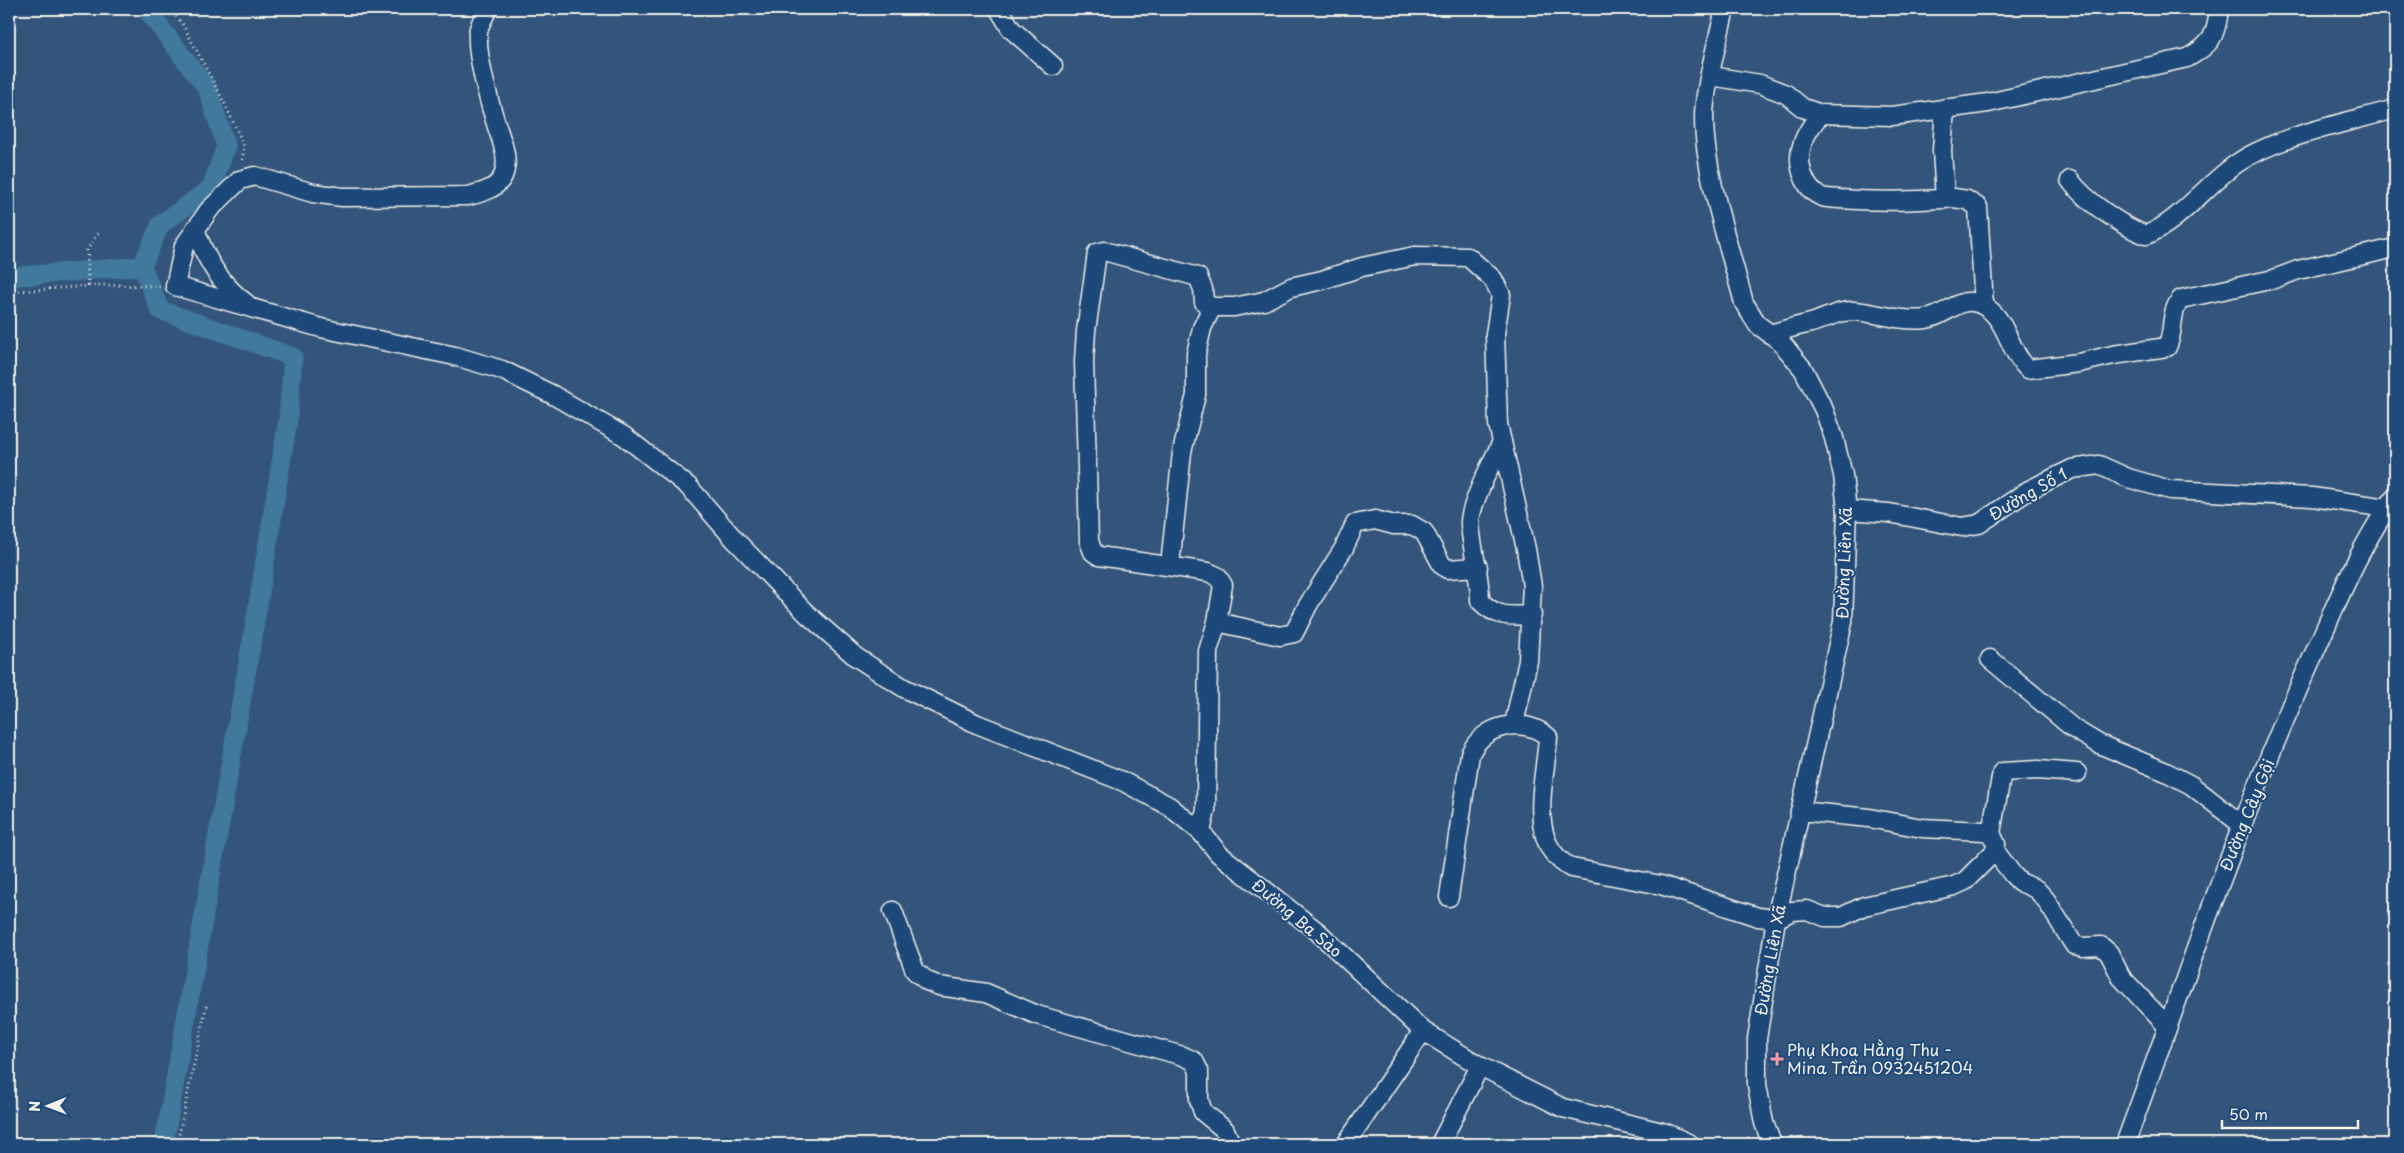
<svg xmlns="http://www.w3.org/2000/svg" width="2404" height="1153" viewBox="0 0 2404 1153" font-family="'Playpen Sans',sans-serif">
<rect width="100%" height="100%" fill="#33557c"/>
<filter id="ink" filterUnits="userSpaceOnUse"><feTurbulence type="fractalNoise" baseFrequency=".02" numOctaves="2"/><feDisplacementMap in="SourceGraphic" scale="10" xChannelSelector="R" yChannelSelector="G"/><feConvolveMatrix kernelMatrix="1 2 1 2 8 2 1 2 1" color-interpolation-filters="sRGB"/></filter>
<g filter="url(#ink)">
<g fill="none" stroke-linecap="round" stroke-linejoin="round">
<g stroke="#41799c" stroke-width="19">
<polyline points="146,9 207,88 226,146 211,188 160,225 142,266 160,310 293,357 288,419 257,611 164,1144"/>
<polyline points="9,277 142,266"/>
</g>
<g stroke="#f4f1e8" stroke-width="21">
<g id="minor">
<path d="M488,9C484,17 479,24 478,33C476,56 490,105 497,127C502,142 510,160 503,176C497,189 481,193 468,196L342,197L313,193L255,176L240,180L209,210L184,246L175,286L321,328L455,356L502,370L553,395L624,436L688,486L735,540L807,614L856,657L904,688L977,724L1122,781L1169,806L1201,832L1219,854L1318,932L1423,1031L1480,1066L1563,1108L1666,1133L1690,1144"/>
<polyline points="999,9 1011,29 1053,66"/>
<path d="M1725,9C1718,39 1709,71 1705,102C1698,155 1730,249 1744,303L1758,325L1780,341L1803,369L1824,410L1834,438L1843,475L1847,510L1843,622L1776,919L1757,1039V1085L1764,1123L1772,1144"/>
<path d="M1711,76L1760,84L1786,94L1803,108L1821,114L1892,116L1988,103L2187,58C2211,45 2216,37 2219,9"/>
<path d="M1821,114C1804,133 1793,155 1805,180C1808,187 1813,193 1820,196C1825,199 1833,198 1839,199C1877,202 1916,201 1954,198L1967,200L1978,207L1984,306"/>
<path d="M2070,180C2084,200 2123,227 2146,235C2180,222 2208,182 2239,162C2278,136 2349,122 2395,109"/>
<polyline points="1945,199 1942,150 1945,108"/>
<path d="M195,229C206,260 220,284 247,304"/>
<path d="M1770,334C1784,330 1797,326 1811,323C1825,319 1839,310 1854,311C1879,313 1901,322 1926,319C1948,316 1962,291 1986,307C2008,322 2009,352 2028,369L2079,363L2113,355L2167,347C2175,331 2169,313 2181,299L2274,279L2298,270L2395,248"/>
<path d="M1502,442C1493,460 1469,506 1470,524C1472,550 1480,575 1480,601C1497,618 1509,616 1532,615"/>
<polyline points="1847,510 1889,513 1962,527 1979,524 2029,490 2072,469 2099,465 2128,478 2170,490 2312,497 2387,508"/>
<polyline points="1170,565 1182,452 1196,395 1196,354 1202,328 1212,307"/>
<polyline points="1217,622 1280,636 1294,633 1308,605 1344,548 1355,524 1375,520 1394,525 1412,525 1424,532 1442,565 1447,569 1478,567"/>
<polyline points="1990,659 2074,729 2099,744 2166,772 2191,785 2242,825"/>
<polyline points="1201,832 1206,810 1208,651 1217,622 1223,585 1217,576 1208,572 1099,556 1093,552 1089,541 1084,361 1086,331 1097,253 1104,251 1198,277 1203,289 1204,302 1212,307 1234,307 1264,301 1291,287 1322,280 1362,267 1415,256 1468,257 1493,279 1501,295 1495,334 1498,424 1526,549 1532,586 1528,661 1514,724"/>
<polyline points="1991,833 2002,772 2038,770 2077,773"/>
<polyline points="1995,851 2013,875 2020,882 2036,889 2046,900 2074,945 2083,947 2101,946 2109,953 2121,977 2168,1027"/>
<path d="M1449,897L1470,754C1483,724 1524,716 1548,737C1546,779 1524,845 1572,868L1661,885L1758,917L1776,919L1792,911L1807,910L1825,917H1841L1864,906L1954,886L1965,881L1995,851L1996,844L1991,833L1984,831L1922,828L1869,818L1800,811"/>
<polyline points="893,911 915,971 927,981 939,986 986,993 1037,1015 1183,1056 1194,1061 1199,1071 1199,1100 1203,1112 1225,1130 1231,1144"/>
<polyline points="1346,1144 1423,1031"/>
<polyline points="1440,1144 1480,1066"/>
<path d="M2125,1144C2185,982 2240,816 2312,658C2337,603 2359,546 2395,497"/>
</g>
</g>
<g stroke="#f4f1e8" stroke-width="3" stroke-dasharray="1 4" stroke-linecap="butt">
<polyline points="169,9 182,23 225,104 244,146 242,163"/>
<polyline points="88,286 87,250 98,233"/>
<polyline points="9,292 99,285 160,286"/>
<polyline points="177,1144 207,1003"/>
</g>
<use href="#minor" stroke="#1f4a7a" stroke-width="18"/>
</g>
</g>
<path fill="#ff9aa2" stroke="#1f4a7a" stroke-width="2" d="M1774.5 1051.5h5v5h5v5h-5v5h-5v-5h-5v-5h5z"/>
<g text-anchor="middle" stroke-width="4" stroke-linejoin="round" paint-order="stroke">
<g font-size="16" fill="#f4f1e8" stroke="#1f4a7a">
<text transform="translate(2028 494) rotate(-30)" y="6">Đường Số 1</text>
<text transform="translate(1844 563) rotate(-88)" y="6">Đường Liên Xã</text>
<text transform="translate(2247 815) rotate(-68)" y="6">Đường Cây Gội</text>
<text transform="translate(1297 918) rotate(40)" y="6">Đường Ba Sào</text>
<text transform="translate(1770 960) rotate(-80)" y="6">Đường Liên Xã</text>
</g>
<g font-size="16" fill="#f4f1e8" stroke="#1f4a7a" text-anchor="start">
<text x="1787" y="1056">Phụ Khoa Hằng Thu -<tspan x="1787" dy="18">Mina Trần 0932451204</tspan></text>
</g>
</g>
<rect width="2404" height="1153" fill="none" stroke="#1f4a7a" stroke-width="30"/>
<rect x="15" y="15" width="2374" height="1123" fill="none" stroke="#f4f1e8" stroke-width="2" filter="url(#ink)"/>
<g transform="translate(48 1106) rotate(269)" stroke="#1f4a7a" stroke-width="4" paint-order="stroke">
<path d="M0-4L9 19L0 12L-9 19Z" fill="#f4f1e8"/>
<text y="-8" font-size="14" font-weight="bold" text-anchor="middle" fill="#f4f1e8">N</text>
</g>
<path d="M2222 1120v8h136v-8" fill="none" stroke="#f4f1e8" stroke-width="2.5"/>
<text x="2229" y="1120" font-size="15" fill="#f4f1e8" stroke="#1f4a7a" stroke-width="4" paint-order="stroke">50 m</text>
</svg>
